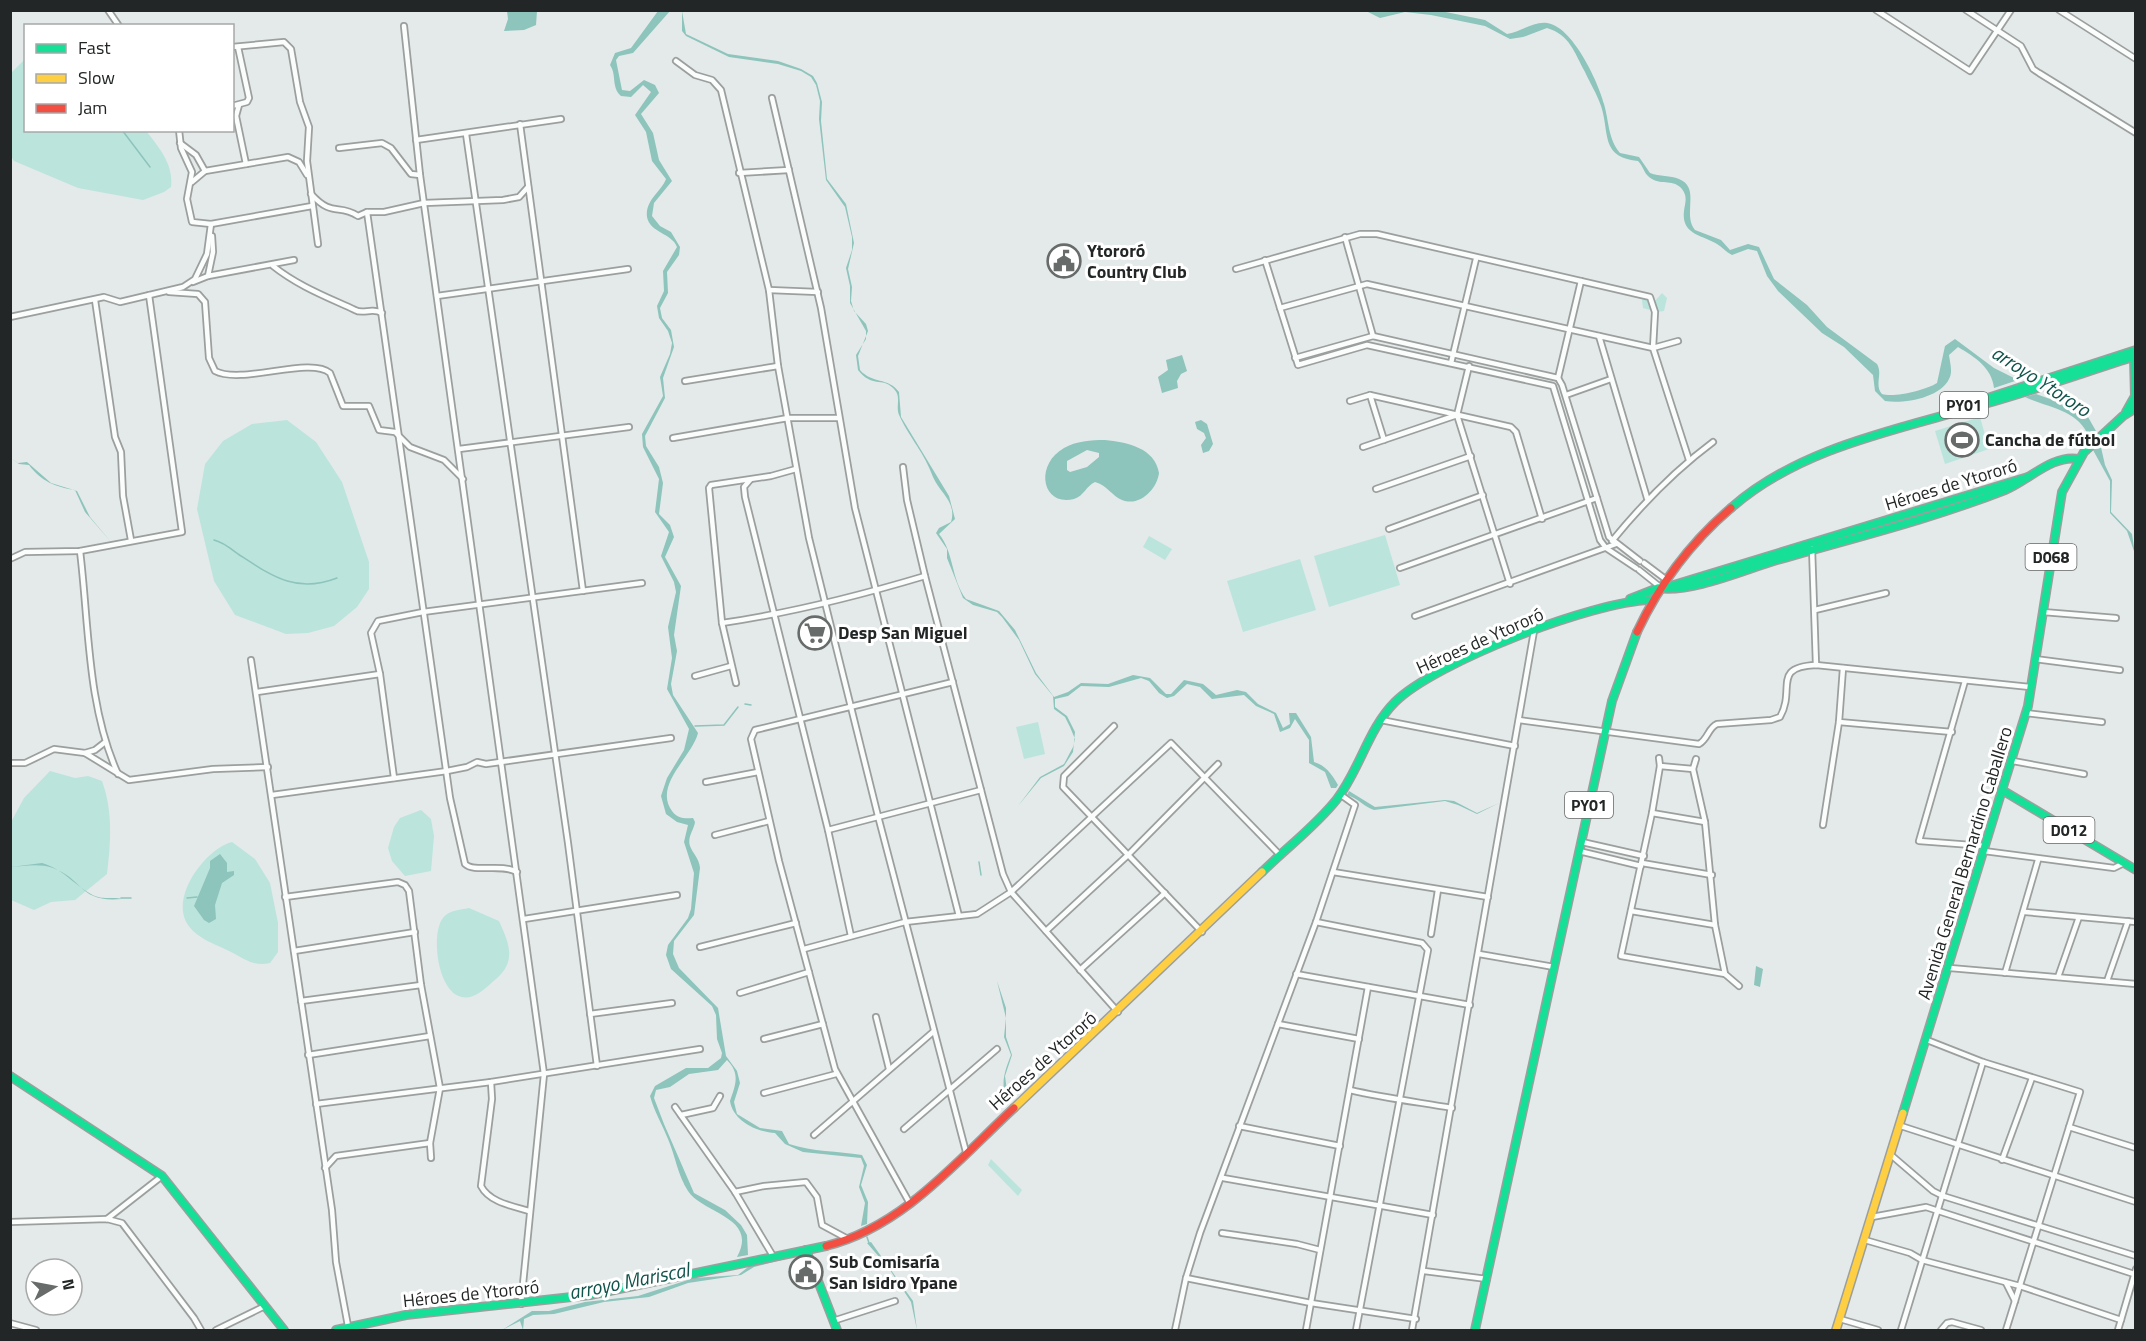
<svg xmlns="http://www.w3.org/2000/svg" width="2146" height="1341" viewBox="0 0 2146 1341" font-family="'Titillium Web',sans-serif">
<rect width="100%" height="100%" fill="#e4eae9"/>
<g fill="#bbe4dd">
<path d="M25,59L26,130L146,131C159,147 174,165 171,187L164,192L143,200L78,188L14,161L11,156V73Z"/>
<polygon points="1662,293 1667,298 1664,311 1657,312 1643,308 1642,300 1645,294 1654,302"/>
<polygon points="1980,417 1989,449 1945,464 1935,431"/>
<polygon points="287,420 316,442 342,482 369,562 369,589 357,607 334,626 308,633 286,634 235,615 214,581 197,509 205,464 223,441 252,424"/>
<polygon points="1385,535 1400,585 1329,607 1314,556"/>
<polygon points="1149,536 1172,549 1165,560 1143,547"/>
<polygon points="1300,559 1316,610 1243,632 1227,581"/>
<polygon points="1038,722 1045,754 1024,759 1016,727"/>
<path d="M50,771L75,778L88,776L102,781C113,811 111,842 107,874L75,900L51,902L34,910L11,900V822L24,798Z"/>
<polygon points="421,810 431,819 434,836 431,871 405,876 392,861 388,848 394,827 400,818"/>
<path d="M232,842L255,859L270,883L278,923V952L270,963C254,967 245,959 231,952C216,944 199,940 188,925C169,898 205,849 232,842Z"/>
<path d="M469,908L499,921C509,943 517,961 496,979C489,985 481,993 473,996C439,1009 429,935 443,918C449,910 460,910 469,908Z"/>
<polygon points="991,1159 1022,1190 1018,1196 988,1165"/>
</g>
<g fill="#8dc4bc" fill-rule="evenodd">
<polygon points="507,11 537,11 536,25 524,30 504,31 508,19"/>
<path d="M658,11H670L633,53L619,56L616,60L622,90L630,91L644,80L655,85L659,93L641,114L653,133L659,160L672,181L654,203L652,216L660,226L671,232L680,247L679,255L667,272L668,293L660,308L662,318L671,330L674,347L663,378L665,398L645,436L646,446L659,467L663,483L659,514L670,525L674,537L665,557L681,586L674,635L677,651L671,684L673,695L698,733C692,757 653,785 672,811C677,818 684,819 693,818L695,822C694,830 687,837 690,846C693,854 699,858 700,868L694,915L674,941L673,954L679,968L718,1008L726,1056L737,1071L740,1083L734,1102L737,1114L760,1128L782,1131L789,1144C813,1152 837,1151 862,1155L867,1165L861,1185L868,1202L867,1224L861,1226L865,1203L859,1187L864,1166L861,1158L803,1152L785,1144L775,1133C757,1132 733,1121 730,1101C735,1086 741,1074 727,1060L718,1070L689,1074L670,1087L656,1090L654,1098L664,1124L694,1193L725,1210L741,1225L747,1235L748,1255L737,1257C759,1217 703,1214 688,1191C678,1176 675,1155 668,1139C662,1124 654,1111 650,1096L655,1086L686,1068H708L721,1058L722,1053L717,1039L716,1015L712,1006L671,969L666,955L668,945L688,918L691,909L694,873L684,842L688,825L677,822L666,814L661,796L667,778L684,750L689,729L667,689L672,658L668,627L676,592L674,582L661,556L669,532L655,512L659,479L643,447L642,434L663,396L660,377L670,354L672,343L668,331L659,318L657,306L664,291L663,271L677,247C672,233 650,233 647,217C645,200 661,192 666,179L652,161L646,132L635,115L651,92L643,85L631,97L621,96C611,87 617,75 610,65L615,53L631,48Z"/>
<path d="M682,11L686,34L728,54L778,61L801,69L813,76L817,83L822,102L821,121L827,179L846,204L854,243L848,269L852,287L851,301L854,311L866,324L868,331L858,356L860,370C872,384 888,377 899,392L901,417L949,496L955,519L939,534C954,552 951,579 966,599L999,611L1015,630L1036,673L1054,697L1068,692L1081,683L1108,684L1133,675L1150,678L1166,694H1171L1184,680L1203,684L1216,695L1237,690L1246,692L1258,704L1276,713L1283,728L1290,724L1289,713H1296L1311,737L1314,762C1325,765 1332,774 1338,785L1336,788H1331L1325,772L1309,763V740L1295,719L1290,728L1280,732L1274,714L1256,706L1244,695L1212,699L1200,687L1187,684L1174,696L1167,698L1159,693L1149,681L1141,678L1109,687L1081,686L1068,696L1055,699V707L1067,716L1075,732L1073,752L1064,766L1041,778L1018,806L1040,777L1064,764L1073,747L1075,739L1070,727L1065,717L1054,709L1053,696L1035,674L1019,640L1002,617L997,612L973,605L963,598L947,558V549L936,533L939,528L951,522C957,502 940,493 933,477C924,452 911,440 900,417C894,407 903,397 893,388C882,377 872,388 858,370L856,355L866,339V331L850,303V286L846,268L852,250V237L845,207L826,180L819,119L820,101L816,85L811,77L801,71L778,64L729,57L686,36L682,31Z"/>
<path d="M1366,11H1441L1485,20L1507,34C1520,32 1534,21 1547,23C1572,26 1598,81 1604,104C1609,121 1608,139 1620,153L1639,157L1650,173C1660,177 1670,175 1679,179C1701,188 1682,214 1695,230L1721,240L1730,250L1748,244L1759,247L1774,279L1807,305L1827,327L1877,364C1883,374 1874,385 1882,394C1894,398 1926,390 1937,383L1945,346L1955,339L1994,368L2018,380L1994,388C1992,368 1975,357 1958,347L1949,355C1950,363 1953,372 1949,379C1940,398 1904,404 1885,401L1875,391L1873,375L1844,347L1822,333L1778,291L1767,276L1757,251L1748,249L1732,255C1726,252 1722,247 1717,244C1703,235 1681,235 1684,211C1685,203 1688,197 1682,189C1674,179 1662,185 1652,179C1644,175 1644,167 1638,161C1600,157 1610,133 1601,106C1597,94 1590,83 1585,72C1574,52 1570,35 1547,28L1523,37L1510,39L1485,26L1431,15L1405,12L1380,18Z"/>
<polygon points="1182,355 1187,371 1181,374 1177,381 1178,388 1162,393 1158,377 1168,370 1166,360"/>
<path d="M2036,394L2064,404L2088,417L2096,431L2089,437C2078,409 2048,408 2025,397Z"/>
<polygon points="1201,420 1207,424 1213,444 1209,451 1203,453 1201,445 1206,438 1204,433 1197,429 1195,422"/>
<path d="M1105,440C1127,442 1155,448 1159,473C1157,489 1140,507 1122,500C1112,496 1107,485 1095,482C1086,486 1084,496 1074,499C1042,507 1034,465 1064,448C1076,441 1091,440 1105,440ZM1087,450L1099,453V457L1087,467L1070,472L1067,470V461Z"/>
<polygon points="2100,443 2105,465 2112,480 2111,512 2132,534 2135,554 2127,531 2110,513 2110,481 2093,450"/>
<path d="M11,458L18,463L27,462L51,483L77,491L90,517L111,542L85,512L75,490C55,487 41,481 29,465L19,464Z"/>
<path d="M1349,791L1375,807L1445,800L1454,801L1477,813L1499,803L1477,814L1458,805L1445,801L1374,810C1364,807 1358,798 1347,795Z"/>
<polygon points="220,854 227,863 227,872 234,871 234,875 222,883 215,905 216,919 209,923 204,920 194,906 210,868 210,861"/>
<path d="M42,863C63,869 73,884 91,894C102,901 113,896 122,899C79,903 85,880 53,868C40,863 24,866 11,867Z"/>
<polygon points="1756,966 1763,969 1760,987 1754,985"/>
<path d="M997,981L1006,1008V1037L1012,1055L1005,1076L1007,1091L1022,1082L1030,1088L1021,1085L1008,1096L1005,1095C1001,1080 1006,1068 1011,1055L1004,1037L1006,1018Z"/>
<polygon points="871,1242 913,1301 917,1330 911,1302 888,1267 867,1243"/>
<polygon points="797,1256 754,1267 741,1275 688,1283 649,1297 604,1302 554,1314 533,1315 524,1319 523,1330 520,1321 502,1330 532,1311 549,1311 585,1302 638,1296 694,1278 738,1275 752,1264"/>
</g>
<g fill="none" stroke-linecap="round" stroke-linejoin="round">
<g stroke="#8dc4bc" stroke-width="1.5">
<polyline points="122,130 150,167"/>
<path d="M214,540C223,542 230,548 238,554C272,576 296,594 337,578"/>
<polyline points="745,704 751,705"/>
<polyline points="695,726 724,725 738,707"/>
<polyline points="979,862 981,875"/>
<polyline points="121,898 131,898"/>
<polyline points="187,898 197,897"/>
<polyline points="867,1237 869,1243"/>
</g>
<g stroke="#9b9f9e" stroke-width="8">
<g id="street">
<polyline points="108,10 119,26"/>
<polyline points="1876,10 1970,71 2011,10"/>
<polyline points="1966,10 2021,46 2033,69 2039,73 2136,133"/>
<polyline points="2059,10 2136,59"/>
<polyline points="404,26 420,175 544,1074 521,1304"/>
<polyline points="232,47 284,42 291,49 300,102 309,127 307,161 318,244"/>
<polyline points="676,61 695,75 712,80 721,90 769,290 778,366 809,538 878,816 966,1152"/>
<polyline points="772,98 821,308 855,508 959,916"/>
<polyline points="239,105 236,116 246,164"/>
<polyline points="232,106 247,102 249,98 238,47"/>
<polyline points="520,124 583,591"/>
<polyline points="179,130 181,148 192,172 187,199 192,222 211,224 312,206"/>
<polyline points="466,134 568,843 597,1066"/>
<polyline points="416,140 561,119"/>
<polyline points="180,143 196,155 205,171"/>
<polyline points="339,148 382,143 391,148 411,174 420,175"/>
<polyline points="739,173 789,170"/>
<polyline points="192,182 205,171 288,157 299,162 307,175"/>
<path d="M311,194C333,218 338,203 358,216L367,212H384L424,203L503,200L519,197L528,187"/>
<path d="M367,212L450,798L465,864C474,873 501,863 517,872"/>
<polyline points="1345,237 1373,336"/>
<polyline points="1265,260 1298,365 1367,345 1553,386 1600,540 1606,548 1636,568"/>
<path d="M273,266C298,286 327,297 355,310C363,315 372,307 382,313"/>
<polyline points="1236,269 1360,234 1377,234 1650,297 1655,312 1653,348 1678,341"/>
<polyline points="208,276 294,260"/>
<polyline points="193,282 208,276 213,252 212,236"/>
<polyline points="769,290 818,292"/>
<path d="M169,292L198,294L205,302L209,358L215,371C242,385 310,356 330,373L343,406H369L379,430L395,432L410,447L444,460L463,479"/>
<polyline points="437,296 628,269"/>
<polyline points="95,300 115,437 121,452 123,496 131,540"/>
<polyline points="1280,308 1367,284 1653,348 1689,460"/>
<polyline points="10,317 104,297 120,302 183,287 195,279 207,254 211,224"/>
<polyline points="1599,336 1647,498"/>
<polyline points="1295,358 1373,336 1558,378 1562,385 1609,537 1640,561"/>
<polyline points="1451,363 1476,259"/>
<polyline points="1469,366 1457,415 1510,584"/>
<polyline points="1558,378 1581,281"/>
<polyline points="685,381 778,366"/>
<polyline points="1370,395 1384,440"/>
<polyline points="1566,395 1611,379"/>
<polyline points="1350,401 1370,395 1511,427 1516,432 1542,519"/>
<polyline points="673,438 788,418 839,418"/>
<polyline points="1363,447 1457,415"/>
<polyline points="459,449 629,427"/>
<polyline points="903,467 907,500 925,576 1003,874 1011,892 1118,1012"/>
<polyline points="750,480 744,487 745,497 828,830 981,790"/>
<polyline points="1376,489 1471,456"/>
<polyline points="1389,529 1483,495"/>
<path d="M1612,541C1643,503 1674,471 1713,442"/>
<polyline points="1812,548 1816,665"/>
<path d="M80,551C89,624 87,706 118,774"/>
<polyline points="10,559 25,552 80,551 182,532 149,295"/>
<polyline points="1644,563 1664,578"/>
<polyline points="1400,568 1597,498"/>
<polyline points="1639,570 1659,586"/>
<polyline points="1815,610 1886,593"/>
<polyline points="2043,612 2116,618"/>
<polyline points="1415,616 1616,544"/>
<path d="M722,623C791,613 858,596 925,576"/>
<polyline points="2035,659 2120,670"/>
<polyline points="251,660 332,1210 336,1262 348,1326"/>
<polyline points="1843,668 1839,722 1952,732"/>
<polyline points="695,676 731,666"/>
<polyline points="1965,681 1919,841 1985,846"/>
<polyline points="736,683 722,623 709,488 711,485 771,476 796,469"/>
<polyline points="257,692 380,674"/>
<polyline points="2026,713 2102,722"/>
<polyline points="1381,720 1515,746"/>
<path d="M1519,720L1699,744C1708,739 1708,728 1717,724L1771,720L1780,717C1796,689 1771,667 1816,665L2030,687"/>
<polyline points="1114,726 1064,776 1063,787 1202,932"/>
<polyline points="85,753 95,750 104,743"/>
<polyline points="1659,758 1660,766 1652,813 1621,956 1725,974"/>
<polyline points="1696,759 1693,769 1705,822 1715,925 1725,974 1739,986"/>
<polyline points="2013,761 2084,774"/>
<polyline points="10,763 25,763 54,749 85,753 129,780 213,769 268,767"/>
<polyline points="1660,766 1693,769"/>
<polyline points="394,778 380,674 371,633 378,621 423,612 642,583"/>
<polyline points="706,782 758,772"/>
<polyline points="272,795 447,771 467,767 477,762 486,764 671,738"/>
<polyline points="1652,813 1705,822"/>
<polyline points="1823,825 1839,722"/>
<polyline points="828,830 851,936"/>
<polyline points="715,835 769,821"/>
<polyline points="1582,842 1644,856"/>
<polyline points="1579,851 1641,866"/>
<polyline points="1984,851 2114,868 2124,863"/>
<polyline points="1642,863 1712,875"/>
<polyline points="1333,872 1488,897"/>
<polyline points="285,897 398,882 405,885 409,891 421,985 440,1088 430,1143 431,1158"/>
<polyline points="1631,911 1715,925"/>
<polyline points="2025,912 2136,922"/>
<polyline points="524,919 677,895"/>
<polyline points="1316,922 1422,943 1428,950 1356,1330"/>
<polyline points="1046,931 1128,855 1218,764"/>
<polyline points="1431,934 1438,890"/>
<polyline points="700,947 796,923"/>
<polyline points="804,949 905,922 977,914 1011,892 1171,743 1279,854"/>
<polyline points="294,951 415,932"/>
<polyline points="1479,954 1554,967"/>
<polyline points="1950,968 2136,984"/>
<polyline points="1080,970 1165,893"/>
<polyline points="2005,973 2038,860"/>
<polyline points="1296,974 1470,1005"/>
<polyline points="2058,977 2079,917"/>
<polyline points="2107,981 2128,921"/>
<polyline points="740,993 809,972"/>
<polyline points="301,1001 421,985"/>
<polyline points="590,1014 672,1003"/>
<polyline points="876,1017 889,1069"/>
<polyline points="1278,1024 1359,1039"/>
<polyline points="764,1039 823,1024"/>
<polyline points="1927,1040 1983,1062 2080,1092 2006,1330"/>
<polyline points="308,1055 430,1036"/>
<path d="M491,1082L492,1099L481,1186C489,1202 512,1206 529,1211"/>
<path d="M1350,1090C1384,1098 1417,1102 1452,1108"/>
<polyline points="764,1093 836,1074"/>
<polyline points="316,1104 491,1082 700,1049"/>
<polyline points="675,1107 735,1192 773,1256"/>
<polyline points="681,1115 713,1108 720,1096"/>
<polyline points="1239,1126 1340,1146"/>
<polyline points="1901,1126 2136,1202"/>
<polyline points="2069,1127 2136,1148"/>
<polyline points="904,1129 997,1049"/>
<polyline points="814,1135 933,1032"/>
<polyline points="1891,1155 1933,1191 1943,1196 2136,1256"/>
<polyline points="2002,1160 2032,1078"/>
<polyline points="325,1168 336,1156 430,1143"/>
<polyline points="1223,1178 1433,1215"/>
<polyline points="735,1192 764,1186 806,1182 817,1197 822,1225 848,1239"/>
<polyline points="909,1202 835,1069 779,861 751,739 755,730 953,682"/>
<polyline points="1872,1217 1926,1207 2134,1274"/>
<polyline points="107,1219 162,1176"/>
<polyline points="10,1222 107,1219 122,1223 194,1318 201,1330"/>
<polyline points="1222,1233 1297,1244 1320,1250"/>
<polyline points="1865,1240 1910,1253 1922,1260 2020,1286 2121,1320"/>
<polyline points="1424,1271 1487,1279"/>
<polyline points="1186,1278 1311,1303 1416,1319"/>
<polyline points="2006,1283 2015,1301"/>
<polyline points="1840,1319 1878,1330"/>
<polyline points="833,1321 895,1301"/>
<polyline points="10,1323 36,1330"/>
<polyline points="216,1330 263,1307"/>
<polyline points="1175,1330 1186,1278 1200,1233 1316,922 1355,805 1341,795"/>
<polyline points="1306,1330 1368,987"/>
<polyline points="1412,1330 1534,631"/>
<polyline points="1901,1330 1983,1062"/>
<polyline points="1941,1330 1947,1323 1952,1322 1981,1330"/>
<polyline points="2118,1330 2136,1269"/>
</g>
</g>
<g stroke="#9b9f9e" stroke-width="10">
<g id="fast">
<polyline points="1957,408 2136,350"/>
<polyline points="2136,408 2123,416 2084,452 2062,492 2028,706 2002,790 2136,870"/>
<polyline points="2126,412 2135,396 2134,357"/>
<path d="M1731,508C1798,449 1891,431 1974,407C2029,392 2082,373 2136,356"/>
<path d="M1658,588C1692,593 1743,570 1777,560C1853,538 1931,519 2005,490C2028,481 2052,454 2079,459"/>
<polyline points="1664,588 2028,477"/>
<polyline points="1630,599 1658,588"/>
<path d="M1262,872C1286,848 1316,826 1337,799C1360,769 1368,729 1395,702C1435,662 1594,601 1650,600"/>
<polyline points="10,1076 162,1176 284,1330"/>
<polyline points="1903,1113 2002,790"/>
<polyline points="806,1250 837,1330"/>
<polyline points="336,1330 406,1315 590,1295 826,1246"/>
<polyline points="1475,1330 1612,701 1637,632"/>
</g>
</g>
<g stroke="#9b9f9e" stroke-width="10">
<g id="slow">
<polyline points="1014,1108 1262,872"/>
<polyline points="1836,1330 1903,1113"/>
</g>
</g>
<g stroke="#9b9f9e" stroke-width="10">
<g id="jam">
<path d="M1637,632C1660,583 1690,543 1731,508"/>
<path d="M826,1246C903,1227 958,1160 1014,1108"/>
</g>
</g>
<use href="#street" stroke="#fbfcfc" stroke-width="4.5"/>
<use href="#fast" stroke="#16e098" stroke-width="7"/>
<use href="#slow" stroke="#ffcf43" stroke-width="7"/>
<use href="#jam" stroke="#f24e42" stroke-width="7"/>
</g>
<defs>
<g id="civic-ring" transform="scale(1.725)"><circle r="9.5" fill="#fff" stroke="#676b6a" stroke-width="1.5"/><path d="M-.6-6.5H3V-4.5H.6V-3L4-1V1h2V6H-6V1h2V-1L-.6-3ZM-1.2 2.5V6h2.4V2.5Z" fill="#676b6a"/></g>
<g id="stadium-ring" transform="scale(1.725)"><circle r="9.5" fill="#fff" stroke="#676b6a" stroke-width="1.5"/><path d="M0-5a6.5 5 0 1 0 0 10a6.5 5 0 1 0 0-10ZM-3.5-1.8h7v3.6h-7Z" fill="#676b6a"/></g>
<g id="supermarket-ring" transform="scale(1.725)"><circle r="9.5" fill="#fff" stroke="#676b6a" stroke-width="1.5"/><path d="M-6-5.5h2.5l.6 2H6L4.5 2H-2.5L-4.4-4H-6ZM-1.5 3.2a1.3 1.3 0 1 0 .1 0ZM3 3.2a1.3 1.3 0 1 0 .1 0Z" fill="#676b6a"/></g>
</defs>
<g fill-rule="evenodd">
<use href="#civic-ring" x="1064" y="261"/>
<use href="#stadium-ring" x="1962" y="440"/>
<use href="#supermarket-ring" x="815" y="633"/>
<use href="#civic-ring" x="806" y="1272"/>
</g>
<g text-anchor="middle" stroke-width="6" stroke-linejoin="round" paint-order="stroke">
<g fill="#fff" stroke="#656767" stroke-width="1.5">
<rect x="1940" y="392" width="48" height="26" rx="4.5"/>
<rect x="2025.5" y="544" width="51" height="26" rx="4.5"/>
<rect x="1565" y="792" width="48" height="26" rx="4.5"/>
<rect x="2043.5" y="817" width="51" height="26" rx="4.5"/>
</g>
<g font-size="16" font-weight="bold" fill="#232626">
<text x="1964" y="411">PY01</text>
<text x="2051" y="563">D068</text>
<text x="1589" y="811">PY01</text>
<text x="2069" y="836">D012</text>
</g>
<g font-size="18" font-weight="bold" fill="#232626" stroke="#fff" text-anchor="start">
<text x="1087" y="257">Ytororó<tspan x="1087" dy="21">Country Club</tspan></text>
<text x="1985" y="446">Cancha de fútbol</text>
<text x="838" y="639">Desp San Miguel</text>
<text x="829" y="1268">Sub Comisaría<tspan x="829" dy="21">San Isidro Ypane</tspan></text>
</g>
<g font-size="18" fill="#232626" stroke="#fff">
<text transform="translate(1951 485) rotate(-17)" y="6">Héroes de Ytororó</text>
<text transform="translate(1480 641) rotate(-24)" y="6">Héroes de Ytororó</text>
<text transform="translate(1965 863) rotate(-73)" y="6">Avenida General Bernardino Caballero</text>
<text transform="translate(1043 1061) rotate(-42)" y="6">Héroes de Ytororó</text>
<text transform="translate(471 1294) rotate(-6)" y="6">Héroes de Ytororó</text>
</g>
<g font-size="20" font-style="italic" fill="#10534b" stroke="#fff">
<text transform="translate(2041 381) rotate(33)" y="7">arroyo Ytororo</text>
<text transform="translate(629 1281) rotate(-11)" y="7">arroyo Mariscal</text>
</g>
</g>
<rect width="2146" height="1341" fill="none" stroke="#232626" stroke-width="24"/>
<rect x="24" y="24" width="210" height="108" fill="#ffffff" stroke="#a7a8a8" stroke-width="1.5"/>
<rect x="36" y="44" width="30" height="9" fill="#16e098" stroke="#a7a8a8" stroke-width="1.5"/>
<text x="78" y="54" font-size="18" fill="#232626">Fast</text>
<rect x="36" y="74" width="30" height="9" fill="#ffcf43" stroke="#a7a8a8" stroke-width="1.5"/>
<text x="78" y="84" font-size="18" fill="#232626">Slow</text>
<rect x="36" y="104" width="30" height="9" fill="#f24e42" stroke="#a7a8a8" stroke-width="1.5"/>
<text x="78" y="114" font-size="18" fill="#232626">Jam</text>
<g transform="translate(54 1287) rotate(80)"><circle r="28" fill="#ffffff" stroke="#a7a8a8" stroke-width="1.5"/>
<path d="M0-4.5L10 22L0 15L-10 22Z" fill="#676b6a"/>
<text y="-9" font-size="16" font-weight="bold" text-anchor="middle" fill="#232626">N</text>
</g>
</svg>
